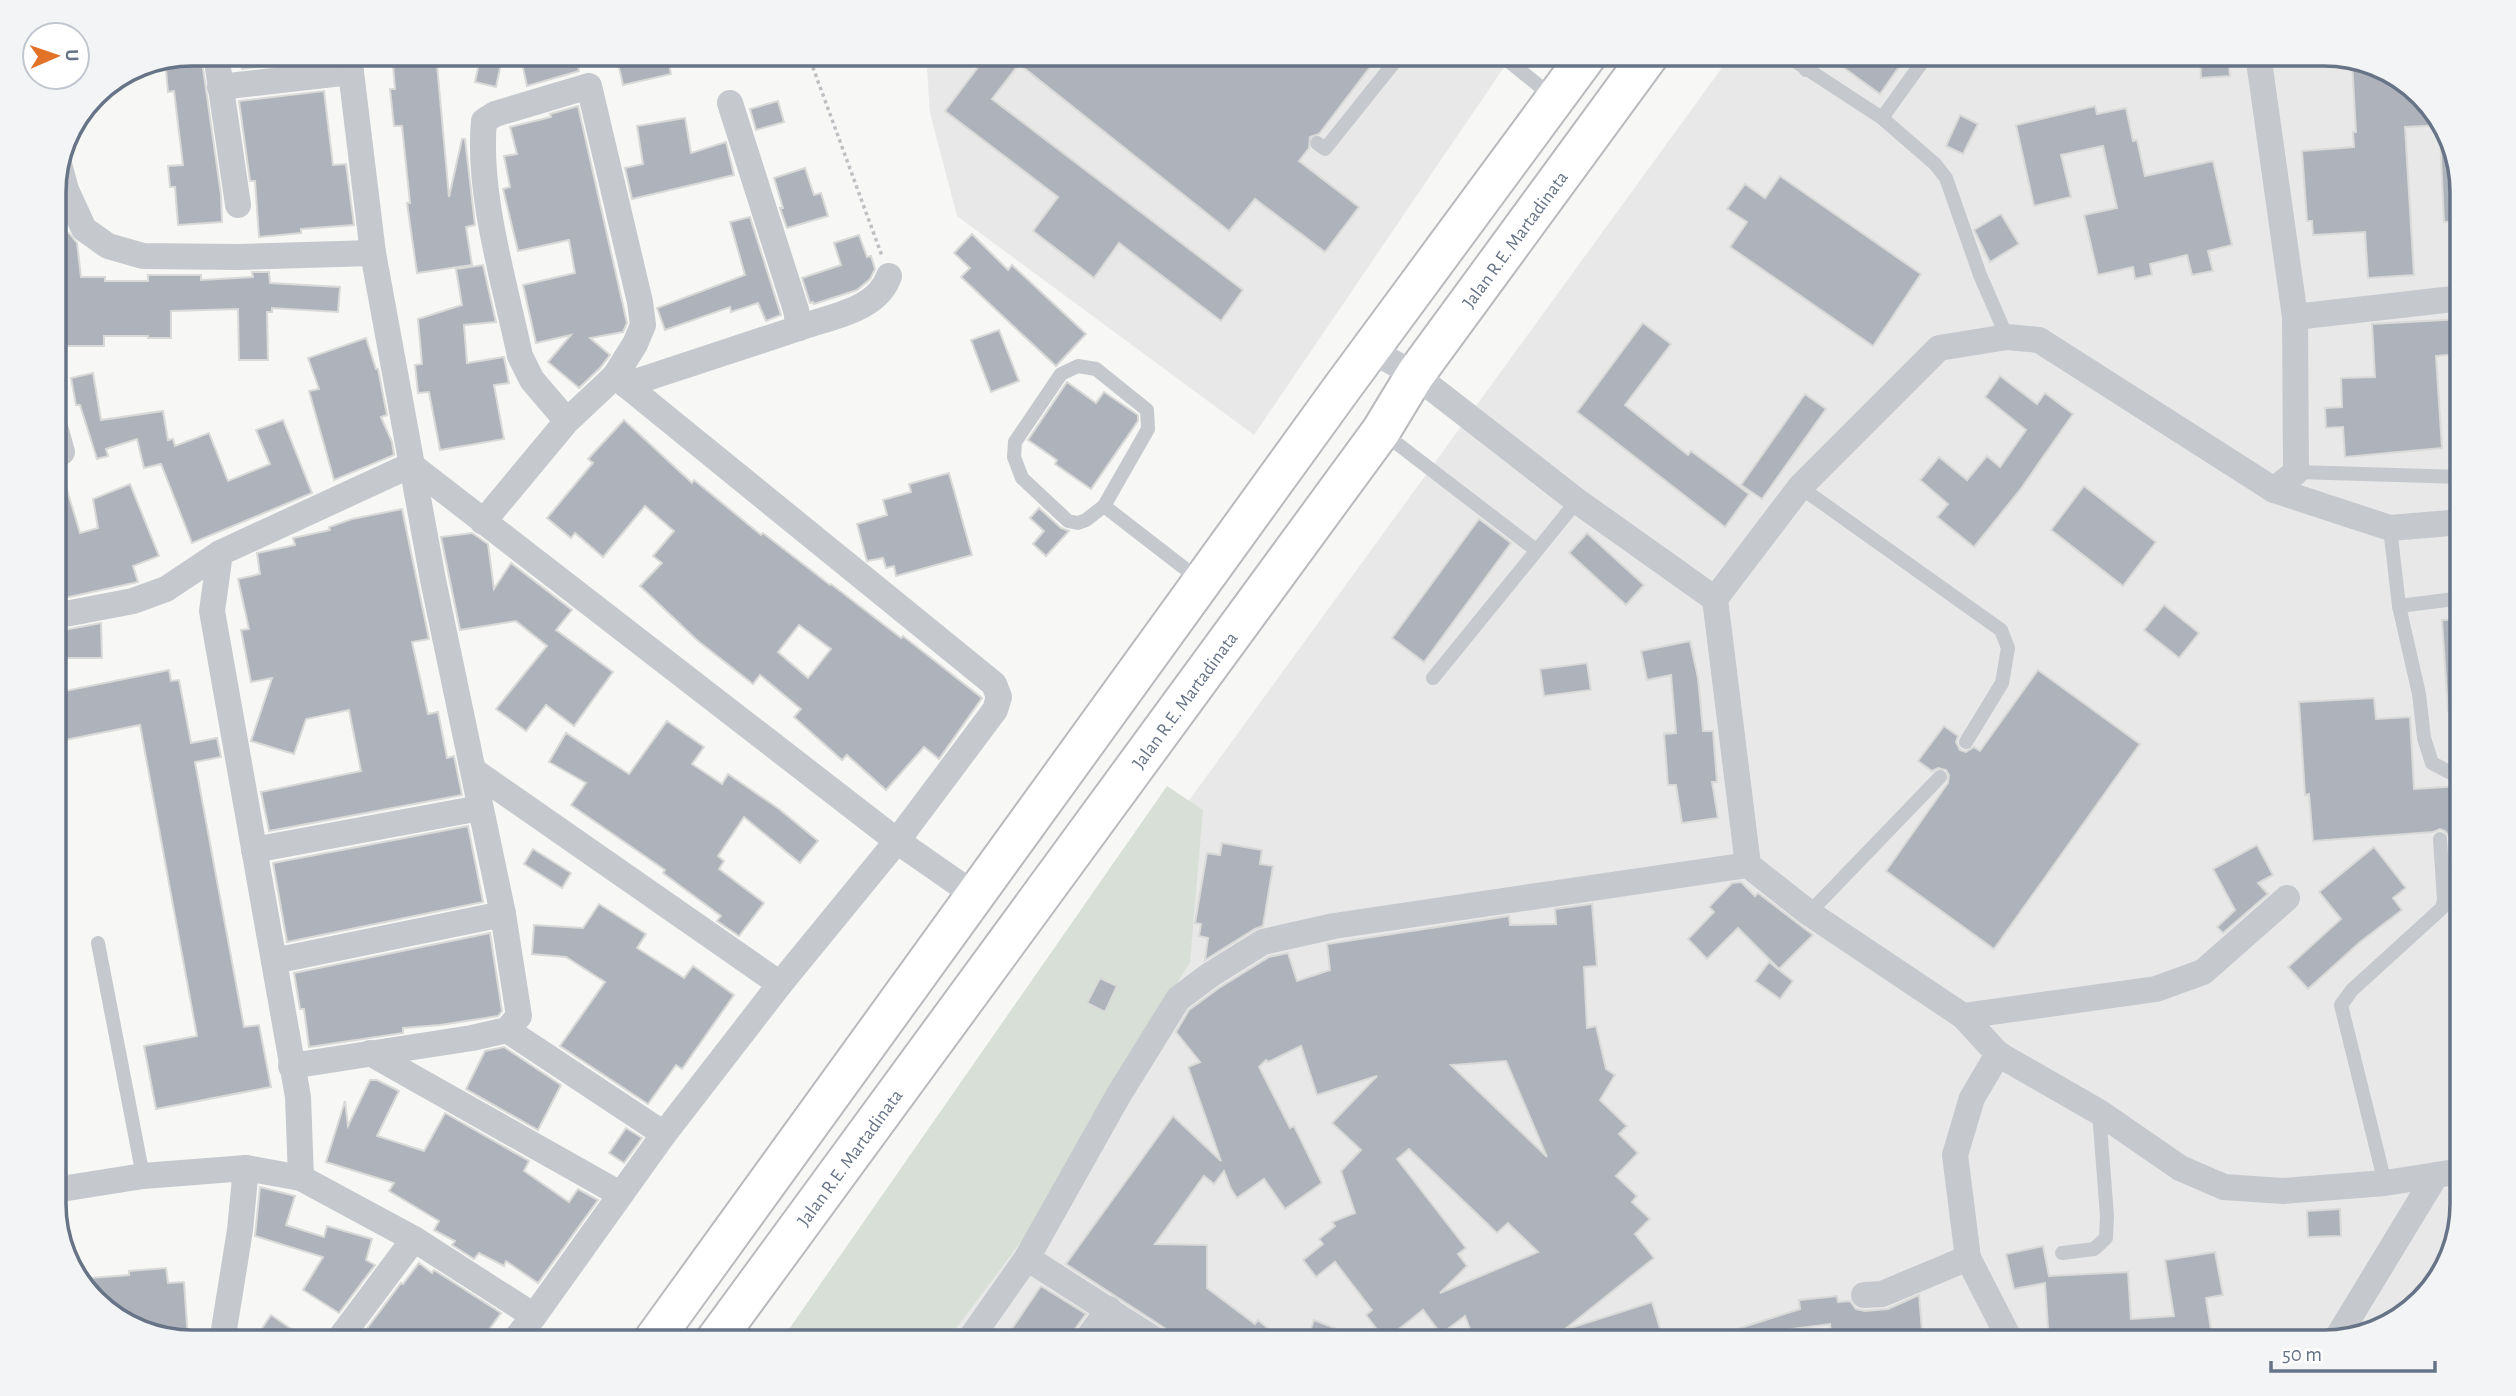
<svg xmlns="http://www.w3.org/2000/svg" width="2516" height="1396" viewBox="0 0 2516 1396" font-family="'Alegreya Sans',sans-serif">
<rect width="100%" height="100%" fill="#f7f8f5"/>
<g fill="#e8e8e8">
<polygon points="926,54 1513,54 1254,435 957,216 930,113"/>
<polygon points="1732,54 2323,54 2392,73 2443,123 2461,184 2462,1204 2443,1272 2393,1323 2324,1342 795,1342"/>
</g>
<polygon fill="#d8dfd6" points="1167,786 1203,810 1190,962 1023,1239 946,1342 780,1342"/>
<g fill="#aeb3bb" stroke="#d9d9d7" stroke-width="2" fill-rule="evenodd">
<polygon points="193,54 201,54 221,195 222,222 178,225 175,187 170,187 168,166 183,165 174,91 168,92 165,60"/>
<polygon points="240,54 316,54 316,60 242,69"/>
<polygon points="392,54 436,54 449,197 462,139 465,139 475,225 466,227 472,265 417,273 407,203 410,203 402,126 394,126 390,89 395,89"/>
<polygon points="481,54 503,54 496,87 475,82"/>
<polygon points="520,54 576,54 579,71 527,86"/>
<polygon points="616,54 667,54 671,74 623,85"/>
<polygon points="988,54 1380,54 1319,134 1310,137 1309,148 1299,161 1359,207 1325,252 1255,199 1229,231 1019,64 992,99 1243,290 1221,321 1119,243 1094,278 1033,231 1058,197 945,111"/>
<polygon points="1847,54 1908,54 1880,94 1840,65"/>
<polygon points="2200,54 2228,54 2230,76 2201,78"/>
<polygon points="2352,62 2392,73 2443,125 2405,127 2414,275 2368,278 2365,232 2313,235 2312,221 2307,221 2302,151 2354,147 2353,132 2356,132"/>
<polygon points="324,91 333,165 346,164 354,225 301,229 301,233 259,237 255,181 250,181 239,101"/>
<polygon points="778,101 784,122 756,130 750,109"/>
<polygon points="578,106 627,323 623,332 590,338 610,355 600,368 579,388 548,362 571,335 536,343 523,285 575,273 569,240 518,251 503,189 510,187 504,156 517,154 510,127 551,117 550,114"/>
<polygon points="2095,106 2097,114 2126,108 2133,141 2137,140 2145,176 2213,161 2232,245 2208,251 2213,271 2192,275 2187,255 2150,264 2152,275 2135,279 2133,267 2098,275 2084,215 2117,208 2103,146 2061,155 2071,197 2034,206 2016,125"/>
<polygon points="1960,115 1978,124 1963,154 1946,146"/>
<polygon points="685,118 691,153 726,142 734,175 632,199 625,168 643,164 637,126"/>
<polygon points="2446,134 2461,184 2461,221 2444,222 2440,135"/>
<polygon points="805,168 814,195 821,193 828,216 787,228 780,208 783,208 774,178"/>
<polygon points="1780,176 1921,274 1873,346 1730,247 1747,222 1727,209 1745,184 1765,198"/>
<polygon points="2001,214 2019,244 1990,262 1974,230"/>
<polygon points="750,217 781,315 766,321 758,303 731,312 730,307 665,330 657,308 745,275 730,222"/>
<polygon points="69,233 77,243 81,277 105,277 105,281 148,281 148,275 201,275 201,280 253,277 252,272 269,272 270,283 340,287 338,312 272,308 272,312 267,312 268,360 239,360 238,309 171,311 171,338 148,338 148,336 104,336 104,346 58,346 60,266 55,267 55,235"/>
<polygon points="972,234 1008,270 1012,265 1086,334 1056,366 961,277 970,268 954,253"/>
<polygon points="859,235 867,257 871,256 875,269 870,279 857,290 814,304 813,302 810,303 802,278 841,265 834,243"/>
<polygon points="483,265 496,322 464,325 467,363 504,357 509,383 494,385 504,439 440,450 429,392 418,393 415,365 422,364 418,319 462,305 456,269"/>
<polygon points="2462,319 2462,354 2436,356 2442,448 2345,457 2343,427 2326,428 2325,408 2342,407 2341,378 2375,377 2372,324"/>
<polygon points="1643,323 1671,344 1625,405 1688,455 1691,451 1749,494 1725,527 1577,412"/>
<polygon points="999,330 1019,381 991,392 971,340"/>
<polygon points="366,338 376,369 378,369 387,415 381,417 392,442 394,455 334,480 309,391 319,389 308,358"/>
<polygon points="93,373 101,420 163,411 168,440 173,439 175,446 209,433 228,481 270,464 256,430 283,420 312,493 192,543 161,464 144,468 137,439 106,449 108,456 97,459 80,405 76,405 71,378"/>
<polygon points="2000,376 2037,404 2045,393 2073,414 2020,490 1974,547 1937,517 1948,504 1920,480 1939,457 1967,480 1987,456 2000,467 2026,430 1985,397"/>
<polygon points="1067,382 1096,403 1104,392 1138,415 1138,421 1091,489 1055,464 1057,460 1028,440"/>
<polygon points="1805,394 1826,409 1762,499 1741,485"/>
<path d="M624,420L692,483L694,480L761,535L763,533L830,585L831,584L901,638L903,636L982,698L939,759L924,747L886,790L847,755L842,760L794,717L801,709L760,675L753,684L697,640L640,586L662,563L653,556L674,531L645,506L603,557L575,533L571,538L547,518L593,463L588,459ZM799,625L831,649L808,678L778,652Z"/>
<polygon points="55,465 60,467 80,533 98,528 93,499 130,484 159,556 133,566 138,582 55,600"/>
<polygon points="949,473 972,555 896,576 894,566 886,568 883,558 867,561 857,524 887,515 883,500 911,492 909,484"/>
<polygon points="2084,486 2156,542 2123,586 2051,530"/>
<polygon points="1039,508 1061,528 1069,531 1046,556 1033,544 1044,531 1030,518"/>
<polygon points="402,509 429,639 412,642 428,714 438,712 447,758 454,756 462,795 269,831 261,792 361,771 349,710 306,719 294,754 251,741 272,678 251,682 241,630 249,629 238,579 260,574 257,553 295,545 293,538 330,530 329,527 352,519"/>
<polygon points="1479,519 1511,543 1424,662 1392,638"/>
<polygon points="472,533 488,544 494,589 511,563 572,610 556,630 613,672 574,726 546,705 526,731 496,709 547,646 516,621 460,630 441,537"/>
<polygon points="1587,533 1644,585 1626,605 1569,553"/>
<polygon points="2164,605 2199,633 2179,658 2144,630"/>
<polygon points="2462,619 2462,710 2448,711 2442,620"/>
<polygon points="101,623 102,658 65,658 64,630"/>
<polygon points="1690,641 1698,678 1703,731 1713,731 1717,782 1712,782 1718,818 1682,823 1676,785 1668,785 1664,734 1676,733 1671,675 1647,680 1641,651"/>
<polygon points="1587,663 1591,690 1544,696 1540,669"/>
<polygon points="169,670 171,681 179,680 191,743 217,738 221,757 195,762 244,1027 259,1025 271,1087 156,1109 144,1046 197,1036 140,725 55,742 55,693"/>
<polygon points="2038,670 2140,744 1994,949 1886,871 1948,783 1949,775 1946,770 1938,768 1932,771 1918,761 1944,726 1958,736 1956,742 1960,750 1966,752 1974,747 1980,751"/>
<polygon points="2374,698 2376,719 2410,717 2414,789 2462,786 2462,835 2449,836 2445,831 2440,829 2433,832 2313,841 2309,794 2305,795 2299,702"/>
<polygon points="667,721 704,747 692,764 722,784 728,774 779,809 818,841 800,863 744,817 718,856 724,861 719,869 764,903 739,936 717,921 721,916 663,873 665,870 571,805 586,783 549,762 566,733 629,774"/>
<polygon points="468,826 483,902 287,942 273,863"/>
<polygon points="1222,843 1262,850 1260,864 1273,866 1263,926 1255,929 1205,960 1208,938 1199,936 1201,924 1195,923 1207,853 1220,855"/>
<polygon points="2257,845 2273,875 2258,883 2268,894 2223,933 2217,927 2235,910 2213,869"/>
<polygon points="2374,847 2406,888 2393,898 2402,910 2360,942 2308,989 2288,967 2341,919 2319,892"/>
<polygon points="533,849 571,873 562,888 524,864"/>
<polygon points="1741,882 1755,896 1758,893 1813,935 1779,969 1738,928 1707,959 1688,939 1714,912 1709,907 1732,883"/>
<polygon points="599,904 646,934 637,948 684,978 693,966 734,995 682,1069 676,1065 648,1104 560,1046 605,982 566,957 532,954 534,925 583,928"/>
<path d="M1592,904L1597,966L1584,967L1587,1028L1596,1026L1606,1069L1615,1075L1600,1100L1627,1126L1619,1134L1638,1153L1616,1176L1637,1196L1632,1202L1650,1219L1635,1234L1654,1258L1564,1330L1652,1302L1664,1342H1475L1465,1316L1441,1334L1423,1310L1385,1340L1366,1315L1372,1310L1335,1262L1316,1277L1303,1260L1323,1244L1319,1239L1335,1226L1332,1222L1355,1213L1341,1171L1361,1150L1332,1123L1377,1076L1317,1095L1301,1046L1268,1062L1266,1060L1259,1067L1290,1128L1294,1126L1322,1183L1285,1209L1264,1179L1237,1198L1231,1189L1224,1171L1214,1184L1204,1176L1155,1244L1207,1245V1288L1255,1324L1258,1320L1284,1342H1215L1200,1331L1192,1342H1174L1172,1334L1166,1329L1066,1264L1173,1116L1221,1161L1188,1067L1200,1062L1176,1032L1189,1010L1219,988L1269,957L1288,953L1297,981L1330,970L1327,944L1509,916L1510,925L1556,924L1555,909ZM1506,1061L1547,1157L1451,1065ZM1409,1149L1497,1233L1508,1223L1538,1252L1440,1293L1467,1266L1458,1254L1466,1248L1397,1159Z"/>
<polygon points="490,933 502,1011 498,1016 440,1025 403,1028 403,1033 309,1047 304,1009 300,1009 294,973"/>
<polygon points="1769,962 1793,981 1780,999 1755,981"/>
<polygon points="1100,978 1117,986 1105,1012 1087,1003"/>
<polygon points="504,1047 561,1085 538,1130 466,1089 485,1051"/>
<polygon points="370,1080 377,1080 399,1091 377,1136 424,1151 445,1113 529,1161 524,1171 569,1202 578,1189 598,1200 538,1283 506,1261 504,1266 479,1253 474,1259 452,1245 455,1241 434,1230 439,1221 389,1191 394,1183 326,1162 345,1101 348,1126"/>
<polygon points="626,1128 642,1138 624,1163 609,1153"/>
<polygon points="260,1187 295,1196 286,1225 324,1237 327,1226 372,1239 366,1260 375,1265 339,1313 303,1290 323,1257 255,1236"/>
<polygon points="2340,1209 2341,1236 2308,1237 2307,1211"/>
<polygon points="2043,1246 2049,1276 2128,1272 2131,1319 2174,1316 2165,1260 2215,1252 2223,1295 2206,1298 2213,1342 2049,1342 2045,1283 2014,1289 2006,1254"/>
<polygon points="419,1263 432,1273 434,1270 501,1313 480,1342 357,1342 401,1283 403,1284"/>
<polygon points="166,1268 168,1283 184,1282 188,1340 124,1323 77,1279 129,1275 129,1271"/>
<polygon points="1041,1286 1086,1314 1072,1333 1069,1342 1003,1342"/>
<polygon points="1919,1295 1923,1342 1832,1342 1830,1324 1776,1331 1779,1342 1710,1342 1709,1338 1800,1309 1799,1300 1837,1296 1838,1302 1850,1301 1856,1309 1865,1311 1888,1309"/>
<polygon points="271,1315 310,1342 253,1342"/>
<polygon points="1314,1320 1365,1340 1365,1342 1306,1342"/>
<polygon points="1112,1331 1128,1342 1105,1342"/>
</g>
<g fill="none" stroke-linecap="round" stroke-linejoin="round">
<g stroke="#b8babe" stroke-width="42">
<g id="highway">
<polyline points="652,1342 1339,392 1588,54"/>
<path id="s1" d="M714,1342L1381,431L1415,375L1650,54"/>
</g>
</g>
<polyline stroke="#bfc0c3" stroke-width="3.5" stroke-dasharray="3.5 3.5" stroke-linecap="butt" points="808,54 882,256"/>
<g stroke="#c5c8cc" stroke-width="14">
<polyline points="1500,54 1554,98"/>
<polyline points="1784,54 1882,118 1935,164 1946,178 1980,275 2007,337"/>
<polyline points="1806,70 1817,54"/>
<polyline points="1882,118 1928,54"/>
<polyline points="1317,143 1325,149 1401,54"/>
<polygon points="1078,366 1096,369 1147,410 1148,429 1104,506 1086,520 1078,523 1068,521 1022,478 1014,457 1015,442 1061,374"/>
<polyline points="1382,432 1536,550"/>
<polyline points="2296,472 2462,477"/>
<polyline points="1800,487 2001,630 2008,648 2002,683 1966,742"/>
<polyline points="1104,506 1201,581"/>
<polyline points="2390,528 2399,606 2419,694 2424,738 2432,763 2449,772 2462,770"/>
<polyline points="2399,606 2462,598"/>
<polyline points="1433,678 1577,501"/>
<polyline points="1809,913 1940,777"/>
<polyline points="98,943 143,1176"/>
<polyline points="2385,1183 2341,1005 2352,990 2442,908 2444,900 2440,839"/>
<polyline points="2062,1253 2094,1249 2106,1238 2107,1216 2099,1112"/>
</g>
<g stroke="#c5c8cc" stroke-width="26">
<polyline points="216,54 238,205"/>
<polyline points="2258,54 2295,317 2296,472 2274,490"/>
<polyline points="220,87 351,72"/>
<polyline points="59,164 66,190 84,229 108,246 143,256 238,257 373,253"/>
<polyline points="2295,317 2462,298"/>
<path d="M799,328C831,316 877,311 889,276"/>
<polyline points="1371,350 1415,375 1577,501 1715,599 1748,865 1809,913 1963,1016 1998,1054 2099,1112 2180,1168 2224,1187 2283,1191 2385,1183 2462,1171"/>
<polyline points="626,385 799,328 796,310 730,103"/>
<polyline points="55,427 62,452"/>
<path d="M483,522L567,421L615,376L635,344L643,325L640,302L589,86L495,114L484,121C477,194 505,284 520,356L532,380L567,421"/>
<polyline points="1715,599 1800,487 1939,348 2007,337 2039,340 2274,490 2390,528 2462,522"/>
<polyline points="55,616 133,601 166,589 220,553"/>
<polyline points="474,771 780,984"/>
<polyline points="254,850 480,808"/>
<polyline points="274,961 503,914"/>
<polyline points="1963,1016 2156,989 2203,972 2287,898"/>
<polyline points="507,1030 664,1134"/>
<polyline points="370,1053 620,1194"/>
<polyline points="1998,1054 1972,1098 1955,1155 1968,1258 2008,1336 2002,1342"/>
<polyline points="291,1066 472,1038 507,1030 519,1016 503,914 433,580 373,253 351,72 347,54"/>
<polyline points="301,1178 298,1097 212,611 220,553 411,465 897,841 976,896"/>
<polyline points="55,1190 143,1176 246,1168 301,1178 414,1239 534,1316"/>
<polyline points="1027,1258 1158,1342"/>
<polyline points="1864,1295 1882,1294 1968,1258"/>
<polyline points="2337,1338 2436,1175"/>
<polyline points="222,1342 240,1230 246,1168"/>
<polyline points="337,1342 414,1239"/>
<polyline points="513,1342 534,1316 664,1134 780,984 897,841 995,710 999,697 994,684 615,376"/>
<polyline points="968,1342 1027,1258 1118,1096 1178,999 1210,975 1263,942 1334,926 1748,865"/>
<polyline points="1085,1342 1109,1309"/>
</g>
<use href="#highway" stroke="#fff" stroke-width="38"/>
</g>
<g text-anchor="middle" stroke-width="7" stroke-linejoin="round" paint-order="stroke">
<g font-size="19" fill="#677386" stroke="#fff">
<text dy="7" stroke="none"><textPath href="#s1" startOffset="1363">Jalan R.E. Martadinata</textPath></text>
<text dy="7" stroke="none"><textPath href="#s1" startOffset="796">Jalan R.E. Martadinata</textPath></text>
<text dy="7" stroke="none"><textPath href="#s1" startOffset="229">Jalan R.E. Martadinata</textPath></text>
</g>
</g>
<path d="M0 0H2516V1396H0ZM192 66H2324A126 126 0 0 1 2450 192V1204A126 126 0 0 1 2324 1330H192A126 126 0 0 1 66 1204V192A126 126 0 0 1 192 66Z" fill="#f3f4f5" fill-rule="evenodd"/>
<path fill="none" stroke="#677386" stroke-width="3.5" d="M192 66H2324A126 126 0 0 1 2450 192V1204A126 126 0 0 1 2324 1330H192A126 126 0 0 1 66 1204V192A126 126 0 0 1 192 66Z"/>
<g transform="translate(56 56) rotate(88)"><circle r="33" fill="#ffffff" stroke="#c2c7cf" stroke-width="2"/>
<path d="M0-5L12 26L0 18L-12 26Z" fill="#e37229"/>
<text y="-10" font-size="19" font-weight="bold" text-anchor="middle" fill="#677386">U</text>
</g>
<path d="M2271 1361v10h164v-10" fill="none" stroke="#677386" stroke-width="3.5"/>
<text x="2282" y="1361" font-size="21" fill="#677386" stroke="#ffffff" stroke-width="5" paint-order="stroke">50 m</text>
</svg>
